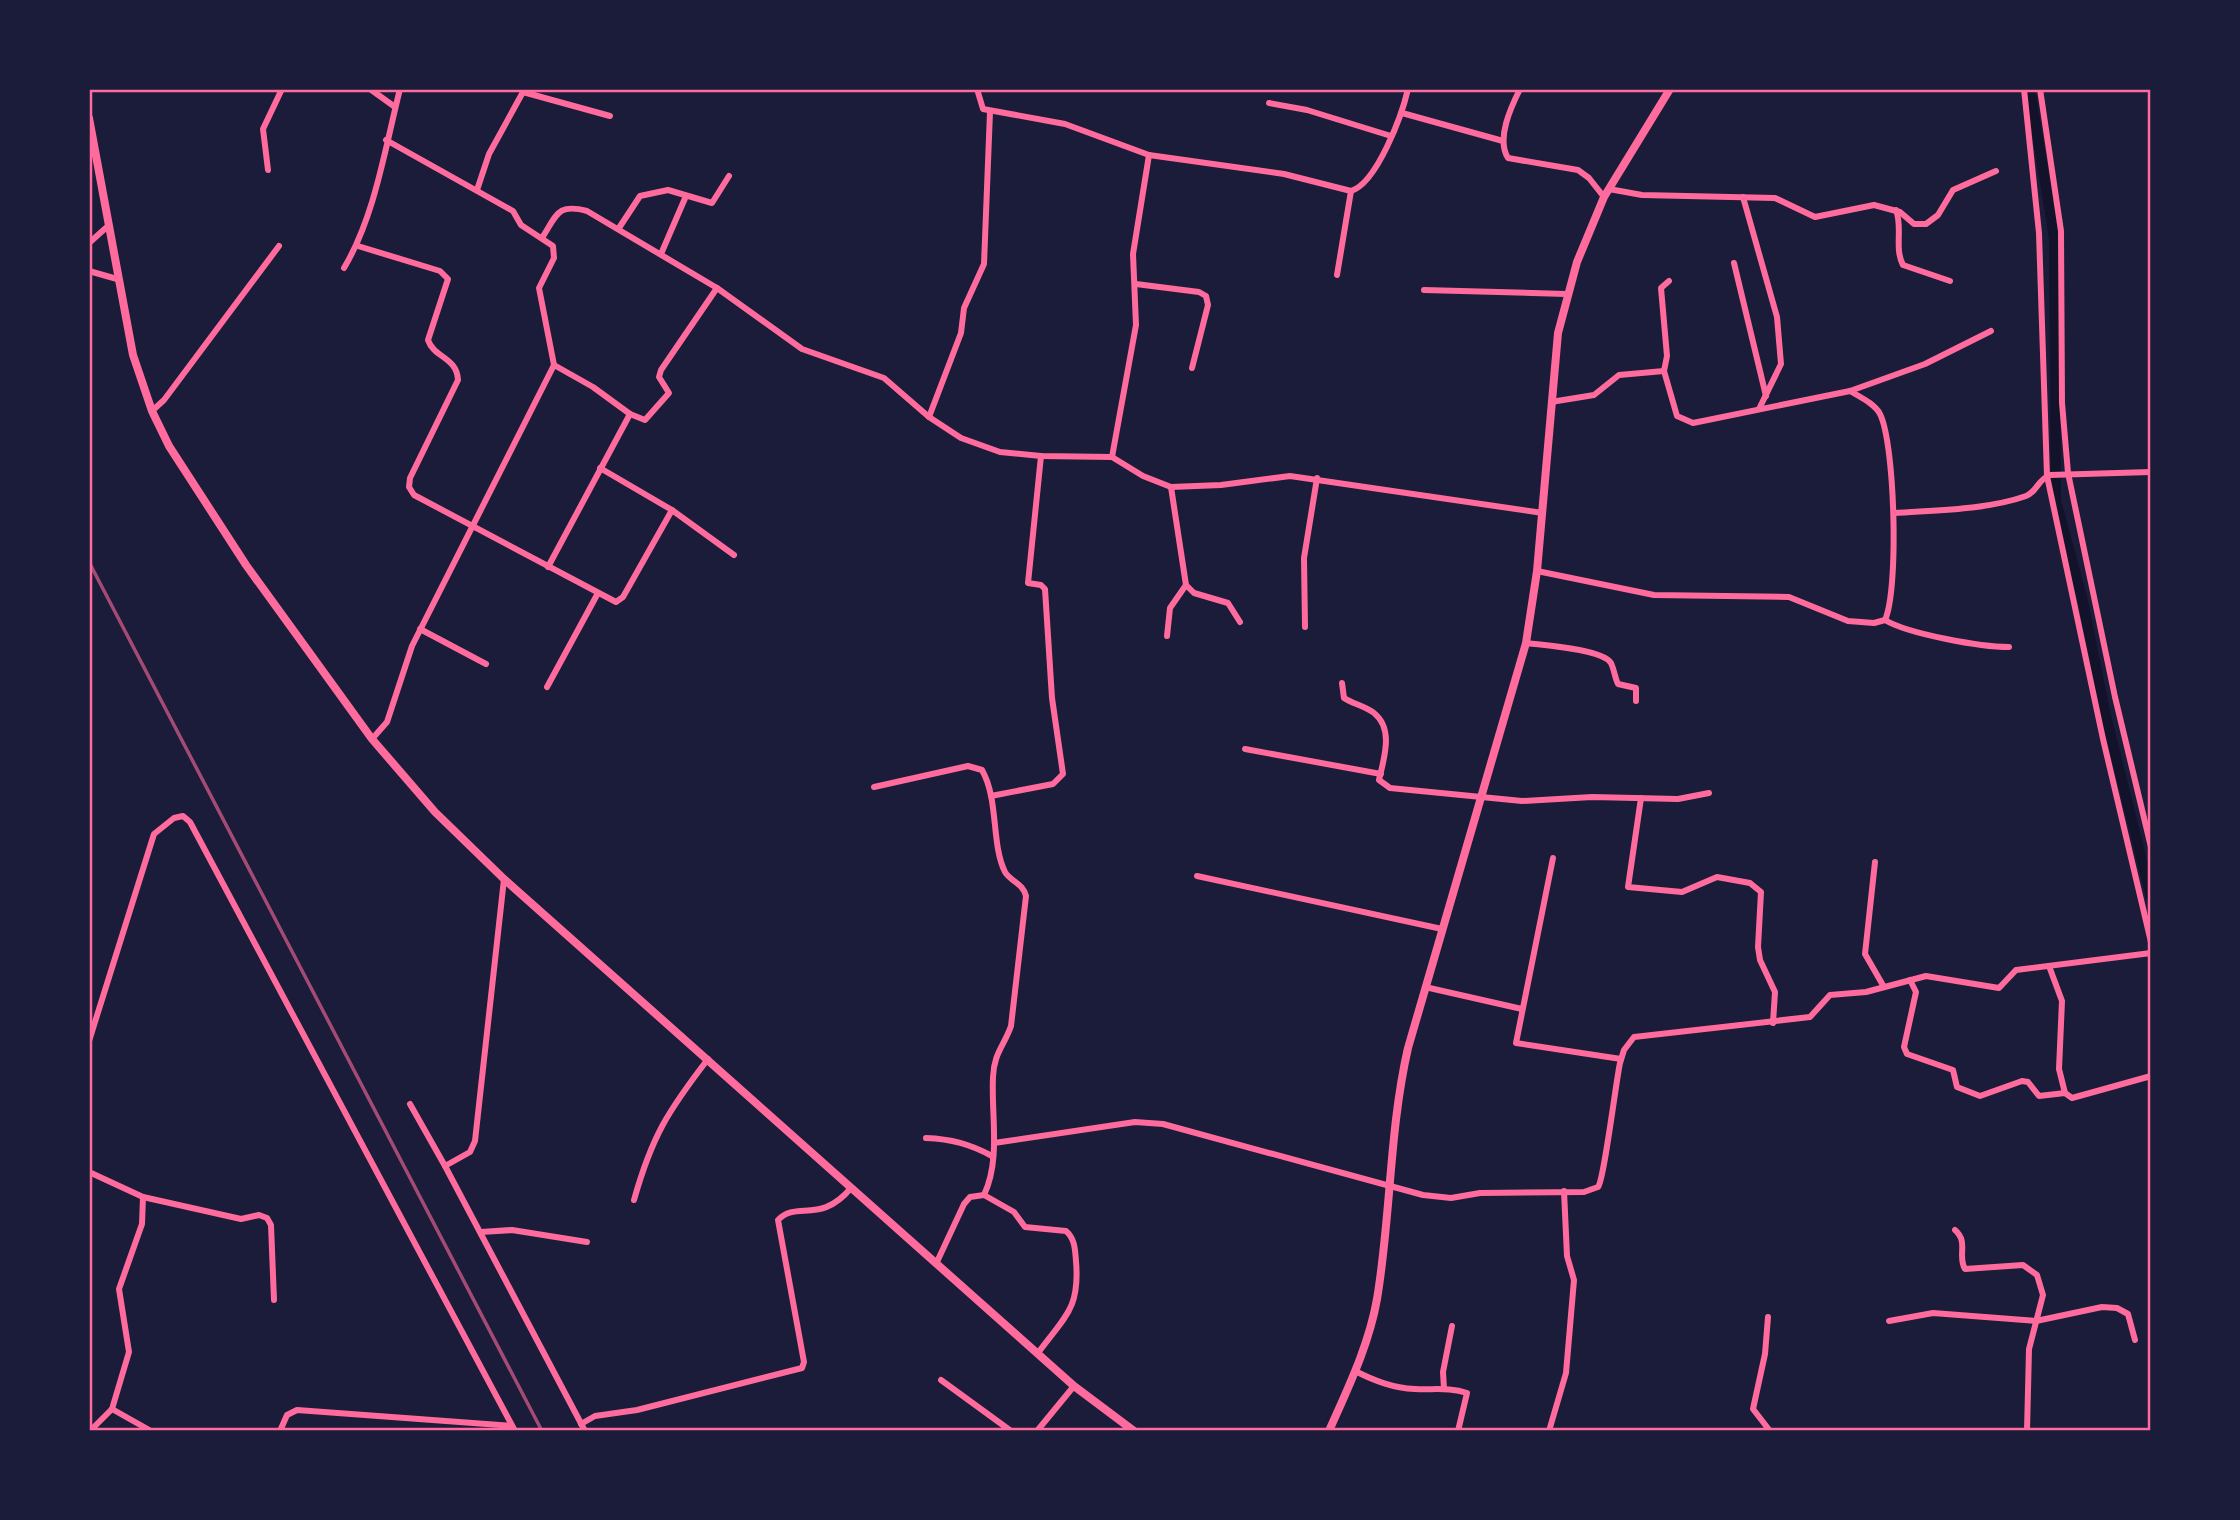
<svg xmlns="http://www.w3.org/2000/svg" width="2240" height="1520" viewBox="0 0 2240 1520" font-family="'Varela Round',sans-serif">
<rect width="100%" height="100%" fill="#1b1b3a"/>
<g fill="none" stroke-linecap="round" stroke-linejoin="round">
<polyline stroke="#12122b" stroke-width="10" points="2030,89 2054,238 2056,501 2082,597 2106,716 2151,897"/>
<g stroke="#ff6b9d" stroke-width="6">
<polyline points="370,89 395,107"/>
<path d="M977,89L983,109L1065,124L1149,155L1284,174L1351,191C1377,183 1402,115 1408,89"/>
<path d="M1520,89C1511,107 1496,139 1508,158L1578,170L1589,178L1604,197"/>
<polyline points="2024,89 2039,233 2047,476 2103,739 2151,942"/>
<polyline points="2040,89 2061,231 2062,403 2068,473 2115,697 2151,847"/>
<polyline points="1269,103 1307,110 1391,136"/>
<polyline points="1402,113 1503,141"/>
<polyline points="268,170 263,129 281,91"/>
<polyline points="1609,189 1642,195 1775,198 1815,217 1874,205 1900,212 1914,224 1926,224 1938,215 1953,190 1996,171"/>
<polyline points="477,190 489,154 523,92 610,116"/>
<polyline points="1743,197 1777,317 1781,364 1759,409"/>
<path d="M1896,210C1903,228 1894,248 1903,265L1950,281"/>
<polyline points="619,228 640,196 668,190 712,203 729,176"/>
<path d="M542,238C557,215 557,203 587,211L717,288L802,349L884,378L929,417L961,438L1000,452L1041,456L1112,457L1143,476L1171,487L1221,485L1290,476L1543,513"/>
<polyline points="89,243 108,226"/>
<path d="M358,246L440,271L448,279L428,340C434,358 457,357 458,380L410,478L409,487L414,495L616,602L623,597L672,510"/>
<polyline points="661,254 686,196"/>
<polyline points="1734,263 1766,396"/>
<path d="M344,268C375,216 385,148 400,89"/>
<polyline points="89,271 117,279"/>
<polyline points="1337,275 1351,191"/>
<polyline points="1136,284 1199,292 1206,296 1208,305 1192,368"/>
<polyline points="1424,290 1566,294"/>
<polyline points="554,365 593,387 630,414 645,420 669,393 659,377 661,370 717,288"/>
<polyline points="1664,371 1667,356 1661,288 1669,281"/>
<polyline points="1551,402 1594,395 1619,375 1664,371 1677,416 1693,423 1850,391 1925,364 1991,331"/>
<polyline points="152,411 164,400 279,246"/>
<polyline points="929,417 961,333 964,308 984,264 990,112"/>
<polyline points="1112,457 1136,325 1133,254 1149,155"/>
<polyline points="600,468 672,510 734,555"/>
<polyline points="1171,487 1186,585 1194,593 1228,603 1240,622"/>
<path d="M1894,513C1934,510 1987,510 2026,496C2037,492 2038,479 2050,475L2151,472"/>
<polyline points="548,567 630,414"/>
<path d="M1537,571L1654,595L1789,597L1848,621L1874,623L1885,620C1899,589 1895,444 1880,414C1875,404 1860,397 1850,391"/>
<path d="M1885,620C1908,634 1981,647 2009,647"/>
<polyline points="1305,627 1304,558 1317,478"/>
<polyline points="420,629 486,664"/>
<polyline points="1167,636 1170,608 1186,585"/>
<path d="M1526,643C1542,645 1603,649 1611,663C1614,669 1615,678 1618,684L1636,688V701"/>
<path d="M1342,683L1344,698C1353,704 1365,706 1374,713C1394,729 1384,758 1379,780L1390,788L1522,801L1592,797L1678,799L1709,793"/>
<polyline points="547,687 598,593"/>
<polyline points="372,739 387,722 412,646 554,365 539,288 554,258 553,246 521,225 513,211 386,140"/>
<polyline points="1245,749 1381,774"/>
<path d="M874,787L968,766L982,770C999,800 991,844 1005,872C1011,882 1023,883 1026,896L1011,1026C1004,1046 994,1053 993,1077C991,1115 1001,1159 984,1195L970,1197L964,1204L936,1264"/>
<polyline points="991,796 1053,784 1063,774 1052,698 1045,589 1041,585 1028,583 1041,456"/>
<polyline points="1641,798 1628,887 1682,892 1717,877 1750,883 1761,892 1758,947 1760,960 1775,992 1773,1023"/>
<polyline points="1553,858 1516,1043 1621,1059"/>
<polyline points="1875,862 1865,954 1884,987"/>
<polyline points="1197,876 1442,929"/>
<polyline points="504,879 475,1141 470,1152 445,1166 585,1431"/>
<polyline points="2049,966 2062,1001 2059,1069 2065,1093 2072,1098 2151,1076"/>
<polyline points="1910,980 1916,992 1904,1047 1907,1054 1953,1070 1957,1087 1980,1096 2022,1081 2028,1082 2039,1096 2065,1093"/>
<polyline points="1425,987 1522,1009"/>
<polyline points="89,1041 154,834 174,818 183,816 190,822 515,1431"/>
<polyline points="410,1104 445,1166"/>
<path d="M926,1138C951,1139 970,1144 992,1156"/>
<path d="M994,1143L1135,1122L1163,1124L1423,1195L1451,1198L1480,1193L1584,1192L1598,1187C1604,1180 1616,1081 1620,1063L1624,1050L1634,1037L1810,1017L1830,995L1866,992L1926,976L1999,988L2016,970L2151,953"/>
<polyline points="89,1172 143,1197 241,1219 259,1215 267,1218 271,1225 274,1300"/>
<path d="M984,1195L1014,1212L1025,1227L1066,1231C1075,1239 1075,1249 1076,1261C1080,1309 1065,1316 1038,1353"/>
<polyline points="143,1197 142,1224 119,1289 129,1352 112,1409 151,1431"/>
<path d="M634,1200C652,1136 668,1111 708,1059"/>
<path d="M1955,1230C1969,1242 1957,1256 1965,1269L2023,1265L2037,1275L2043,1295L2029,1349L2027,1431"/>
<polyline points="481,1232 512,1230 587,1242"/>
<polyline points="1768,1317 1765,1354 1753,1409 1770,1431"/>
<polyline points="1889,1321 1933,1313 2036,1321 2102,1307 2117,1308 2128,1314 2135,1340"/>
<path d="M1355,1371C1375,1381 1393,1388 1415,1389C1433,1390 1450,1387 1467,1393L1458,1431"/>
<polyline points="941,1380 1011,1431"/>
<polyline points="1444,1389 1443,1372 1452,1326"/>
<path d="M581,1424L595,1416L637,1410L802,1368L804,1362L778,1220C797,1200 820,1225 851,1188"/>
<polyline points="90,1431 112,1409"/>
<polyline points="280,1431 287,1415 297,1410 512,1426"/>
<polyline points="1037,1431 1074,1386"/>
<polyline points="1549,1431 1566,1373 1574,1280 1567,1256 1564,1191"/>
</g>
<g stroke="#ff6b9d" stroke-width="8">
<polyline points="89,118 133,355 152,411 169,446 246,565 372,739 435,812 504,879 1074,1386 1134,1431"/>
<path d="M1329,1431C1348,1388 1369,1345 1377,1299C1391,1216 1389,1131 1408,1048L1526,643L1537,571L1558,333L1577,262L1604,197L1670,89"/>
</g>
<polyline stroke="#a44b75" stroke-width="3.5" points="89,562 542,1431"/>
</g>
<rect width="2240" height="1520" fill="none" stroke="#1b1b3a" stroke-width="182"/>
<rect x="91" y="91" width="2058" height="1338" fill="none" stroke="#ff6b9d" stroke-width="2.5"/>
</svg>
